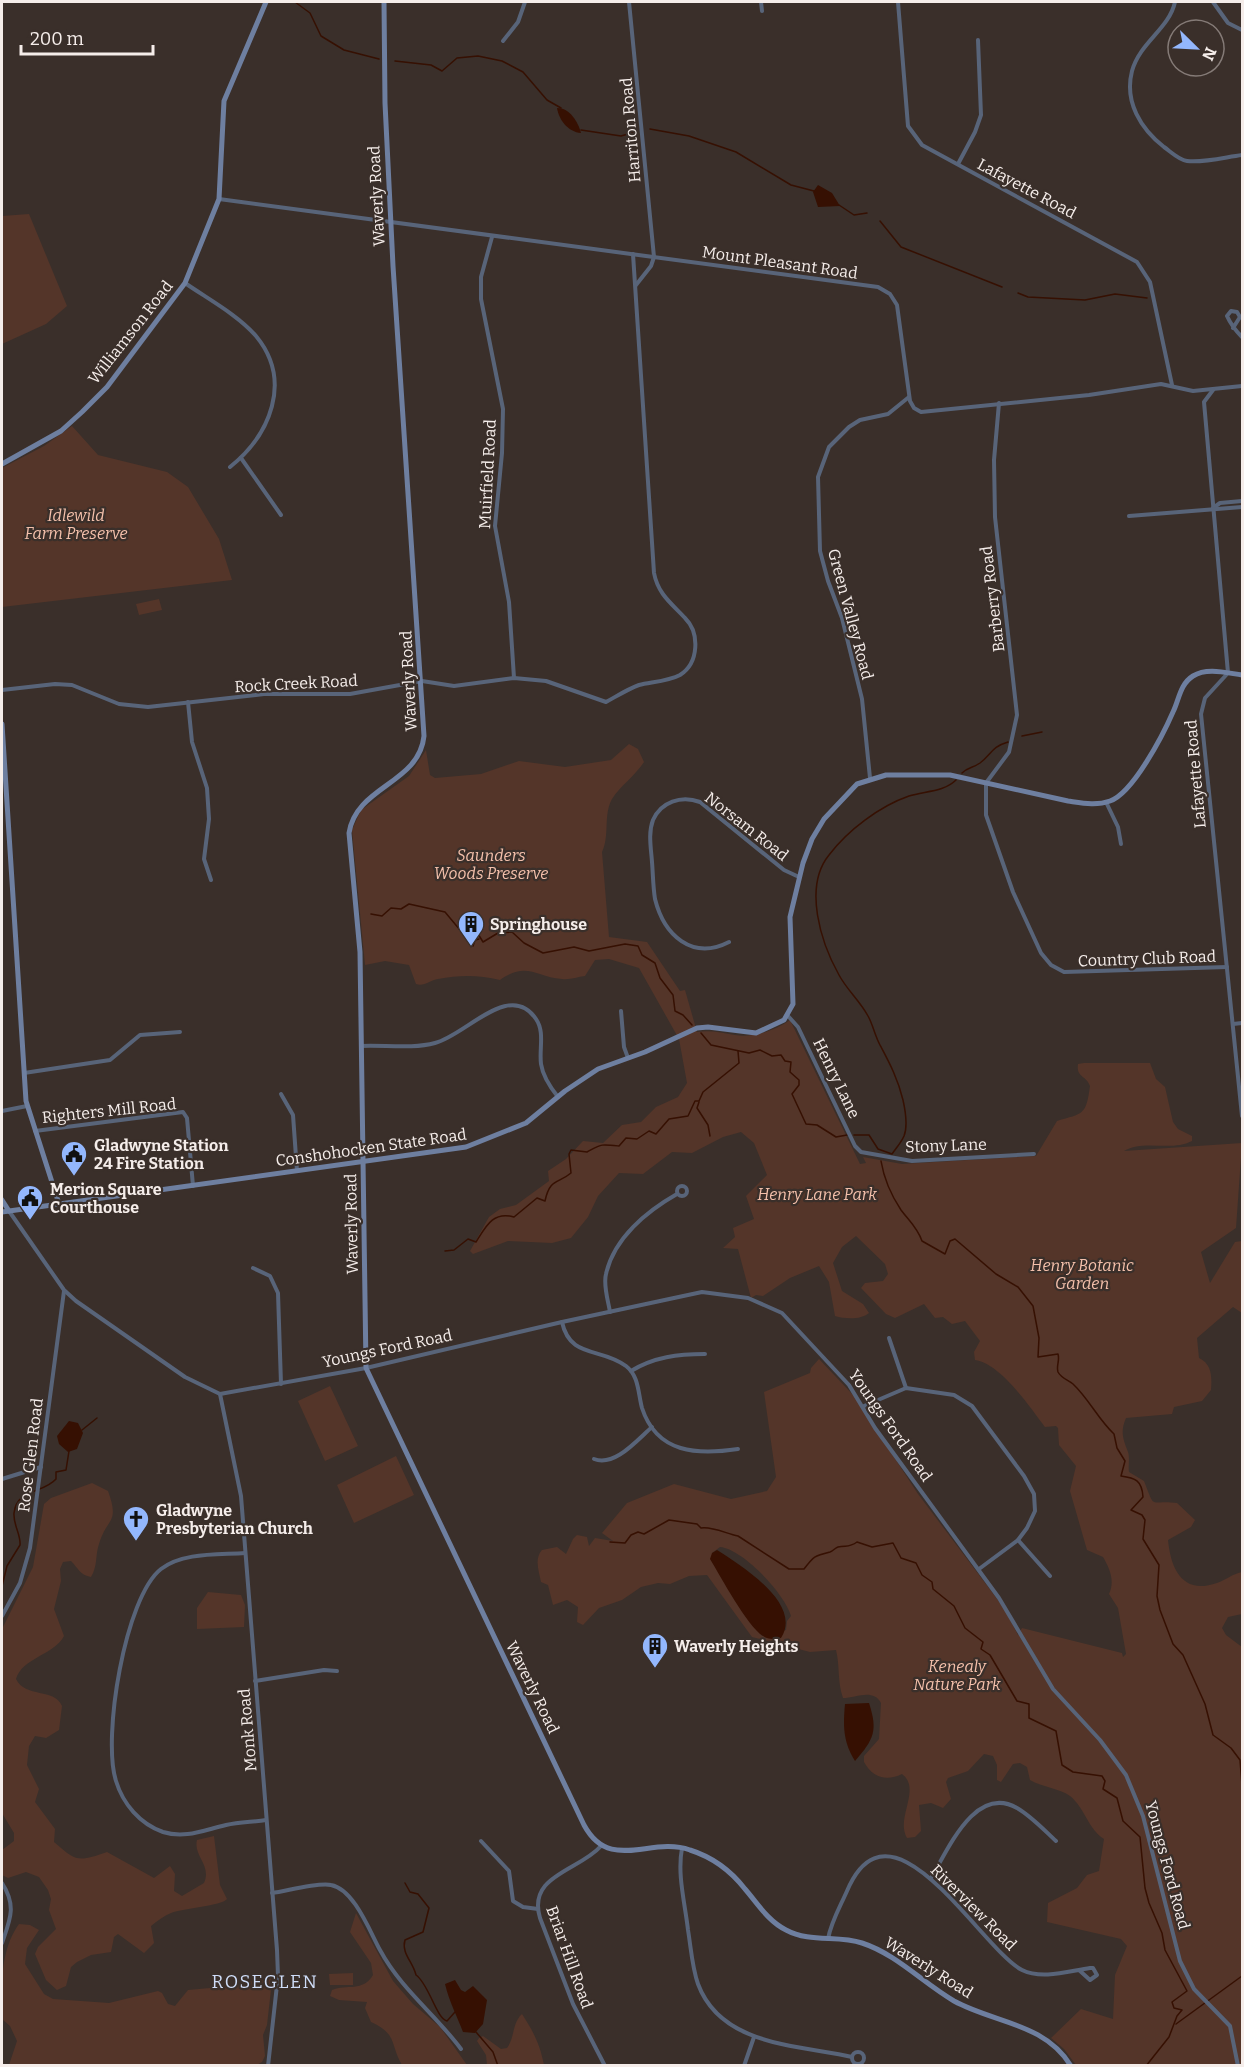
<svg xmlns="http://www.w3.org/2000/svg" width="1244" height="2067" viewBox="0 0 1244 2067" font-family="Bitter,serif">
<rect width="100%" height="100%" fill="#3a2f2a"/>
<g fill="#543529" fill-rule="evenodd">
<polygon points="29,214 67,306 46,324 2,344 2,216"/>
<polygon points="72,426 98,455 167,472 188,487 219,539 232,580 2,607 2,468 44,446"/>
<polygon points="159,599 162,610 139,615 136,604"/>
<path d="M629,744L638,749L644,762C635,776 620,786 612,799C603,815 610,836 602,852L609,937L647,942L680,991L685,990L697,1032C711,1030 722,1033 735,1035C754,1038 776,1030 790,1020L860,1164L866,1163L863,1157L902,1164L1036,1156L1057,1121C1083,1113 1086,1116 1090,1086C1086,1075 1076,1078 1078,1064L1084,1063H1150L1156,1079L1165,1087L1173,1122L1178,1129L1192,1136V1141C1171,1152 1144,1139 1124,1151L1242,1143L1236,1228L1201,1252L1210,1283L1235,1242L1242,1241V1313L1233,1307L1197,1338L1199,1358C1212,1364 1212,1377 1211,1390L1202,1401L1174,1407L1172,1414L1126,1418C1120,1432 1123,1439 1128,1452C1130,1458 1128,1466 1129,1472L1144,1481C1156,1512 1149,1499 1177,1503L1195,1520L1191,1527L1168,1540C1171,1570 1183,1595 1217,1583C1226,1580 1232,1574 1242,1572V1614L1228,1617L1222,1628L1226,1635L1242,1647V2065H1076L1064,2049L1051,2038L1081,2009L1113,2019L1115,1975L1127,1946L1121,1939L1047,1922L1048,1903L1077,1888L1087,1875L1099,1871L1104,1839C1088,1829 1085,1808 1070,1796C1061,1789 1042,1787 1030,1780L1027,1767L1020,1763L1013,1764L1001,1782L997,1780V1765L993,1756L984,1754L968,1771L948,1778L946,1782L951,1799L943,1808L931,1803L919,1805L921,1831L915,1837L907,1838C895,1818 922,1789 902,1774C886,1782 872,1777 864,1762V1756L879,1739L881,1703C873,1688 856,1698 843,1698C837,1681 840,1665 836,1650L810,1652L752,1637L707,1575L689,1576L670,1584L658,1583L641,1587L622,1600L599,1608L583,1625L577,1622L578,1607L567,1600L553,1605L548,1585L541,1582C539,1571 534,1559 542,1550L557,1547L566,1554L573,1539L577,1535L587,1537L589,1546L595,1538L613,1541L602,1533L627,1503L674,1484L731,1499L767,1491L776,1477L764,1392L810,1373L811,1368L819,1359L855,1397L918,1494L1004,1608L1018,1635L1022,1628L1122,1653L1123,1657L1126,1654L1118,1608L1109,1594C1115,1581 1110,1569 1103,1557L1087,1550L1070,1491L1076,1466L1059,1445L1058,1428L1056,1426L1045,1427C1030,1407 1000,1363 975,1360L974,1352L980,1341L965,1321L952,1324L943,1317L935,1318L924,1304L895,1318L886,1314L861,1288L865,1283L883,1281L888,1274L885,1264L856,1236L842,1247L833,1263L842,1291L863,1304L869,1313C861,1320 845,1319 835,1316L829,1282L819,1266L790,1278L763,1296L756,1295L751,1298L738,1249L723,1248L735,1237L733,1228L754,1219L746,1196L767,1175L754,1143L741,1132L723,1137L692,1153L672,1152L643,1174L619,1173L598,1196L588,1217L571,1238L552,1243L508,1241L473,1254L470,1251L489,1217L500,1209L516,1205L549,1181L548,1171L566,1159L583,1141L603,1143L622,1125L641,1122L656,1107L678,1097L687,1083L679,1039L639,968L609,959L595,960L585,976C577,977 570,980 562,979C535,977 527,961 500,980C479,975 460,975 438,979C430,980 424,987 416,984L409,965L385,961L365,965L352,830L361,810L409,776L426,750L430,775L435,778L481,774L519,761L565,767L611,760ZM720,1547C743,1549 785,1594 791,1616L787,1621L786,1630L762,1636C741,1610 724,1583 712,1553Z"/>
<polygon points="330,1386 358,1446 325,1461 298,1401"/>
<polygon points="396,1456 414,1495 354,1523 337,1485"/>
<path d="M92,1483L108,1491C120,1524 107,1517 99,1544C95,1556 98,1565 91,1577C80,1575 78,1568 71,1561L63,1562L60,1569L61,1581L54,1609L64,1636C54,1655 22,1658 16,1679C25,1698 55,1688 62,1706L59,1730L46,1738L35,1736L29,1746L27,1765L39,1789L35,1802L55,1829L54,1842C77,1862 78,1862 107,1852L154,1878L170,1866L175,1874L174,1891L182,1896L204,1883C212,1865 193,1856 197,1840L214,1836L220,1885L227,1899C221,1906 184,1908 171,1913C164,1916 157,1921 151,1926L154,1943L144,1953L118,1934L114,1937L111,1952L91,1955L77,1962L71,1967L66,1986L57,1990L46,1980L35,1954L38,1947L56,1929L49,1910L51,1899L48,1890L39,1877L26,1872L8,1878L2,1875V1850L14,1841V1833L2,1813V1629L33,1567L44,1504L51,1498Z"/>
<polygon points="208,1592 241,1595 245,1605 244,1627 197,1629 197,1608"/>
<path d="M356,1913L393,1981L413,2004L440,2027L467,2065H402C390,2045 398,2034 371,2022L365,2008L367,2002L339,2000L330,1996L332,1990C347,1984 363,1992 373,1975L371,1963L350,1932Z"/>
<path d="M19,1924L30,1925L39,1930L27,1948L25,1964L44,1994L53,1999L109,2003L158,1991L162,1993L168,2004L175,2006L188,1990L232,1986L270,1977L272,1981L267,2025L263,2035L265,2056L262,2062L255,2066L9,2065L17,2041L10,2026L2,2019C1,1988 0,1950 19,1924Z"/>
<polygon points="353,1973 353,1985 330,1985 329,1974"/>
<path d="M522,2014C533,2031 540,2044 544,2065H487L486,2055L477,2041L479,2038L483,2036L501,2049L507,2048C515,2037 512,2023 522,2014Z"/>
</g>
<g fill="#361002">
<path d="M557,108C570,108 578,122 581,133C568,132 559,120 557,108Z"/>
<polygon points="818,185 832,193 840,206 818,207 813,192"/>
<polygon points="69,1421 78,1423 83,1433 77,1449 68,1452 59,1444 57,1436"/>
<path d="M717,1550C742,1566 803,1604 781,1638C774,1639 769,1640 763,1636C747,1626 721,1577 710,1559L712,1553Z"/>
<path d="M869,1703C878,1731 874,1739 855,1761C843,1742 843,1726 845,1704Z"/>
<path d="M455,1980L461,1990L465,1992L473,1986L487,2000L483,2024L475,2033L463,2032C457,2016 449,2001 445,1984Z"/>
</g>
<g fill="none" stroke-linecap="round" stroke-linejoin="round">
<g stroke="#361002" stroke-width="1.5">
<polyline points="295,2 310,13 321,36 344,50 379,59"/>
<polyline points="395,61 431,65 442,71 457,58 478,56 502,61 523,72 547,100 561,108"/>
<polyline points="650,129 689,136 736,152 791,185 814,191"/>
<polyline points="581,130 621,136 635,132"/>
<polyline points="839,205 854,215 867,213"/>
<polyline points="880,221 901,247 1002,287"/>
<polyline points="1018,293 1028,297 1085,300 1115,294 1147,298"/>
<polyline points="1022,736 1042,732"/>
<path d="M962,773C968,767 973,768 980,763C992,754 991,747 1008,742"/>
<polyline points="371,914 382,916 391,908 401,909 409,904 445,912 460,930 466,927 475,929 483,942 498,933 512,932 524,943 543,953 574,947 589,951 625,944 638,946 642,955 655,963 660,978 673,995 675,1011 683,1015 692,1025"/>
<polyline points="473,946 475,940 479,939"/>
<polyline points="701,1033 711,1045 749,1053 760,1050 772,1056 781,1055 785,1061 791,1062 790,1072 799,1080 799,1085 792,1094 806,1124 817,1125 836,1137 847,1135"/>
<polyline points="699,1102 697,1108 708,1125 710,1136"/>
<path d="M854,1135H869L878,1149L892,1154C896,1148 901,1143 904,1136C908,1126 905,1109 903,1100C898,1079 890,1064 880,1045C875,1036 873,1025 868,1016C860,1001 847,990 839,975C821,943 803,887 829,855C848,830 880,806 909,796C924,791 944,792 956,780"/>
<path d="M881,1161C884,1179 891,1195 901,1210C910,1222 917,1227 922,1241L945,1254L950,1241L955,1239L996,1274L1018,1287L1033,1306L1039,1338L1038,1357L1058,1354C1060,1361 1056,1366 1058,1372C1061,1378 1068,1380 1073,1384C1089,1399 1098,1419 1114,1434L1117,1448L1125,1461L1121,1476C1135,1478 1142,1480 1143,1497L1131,1510L1142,1515L1145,1520L1143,1539L1159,1565L1157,1596L1160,1610L1173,1644L1183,1655L1205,1704L1213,1735L1231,1748L1240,1760L1242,1785"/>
<path d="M445,1251L454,1250L468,1239L476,1242C486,1226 493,1211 514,1217L537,1198L545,1201C550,1178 558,1184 571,1173L569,1154L571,1150L587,1152C602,1144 600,1144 619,1146L626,1138L637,1139L649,1131L656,1134L669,1119L688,1116L695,1101H699L703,1092L739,1063L738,1051"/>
<polyline points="82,1430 97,1418"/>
<path d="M610,1542L625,1543L631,1535L638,1532L644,1534L669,1520L697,1524L701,1528C712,1526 727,1534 738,1536L789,1569H804C814,1556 814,1556 830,1552C833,1551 835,1548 838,1547C846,1545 849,1548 857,1542L872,1547L893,1543L901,1558L916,1563L922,1575L932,1582L933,1589L954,1606L965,1628L983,1642L981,1649L990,1655L1017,1701L1029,1704V1718L1056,1731L1062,1765L1073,1772L1102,1776L1105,1781L1103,1789L1117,1798L1123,1821L1140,1837L1145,1888L1149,1903L1162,1933L1165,1950L1187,1991L1172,2002L1174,2008L1182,2010L1177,2016L1169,2037L1146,2066"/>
<path d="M2,1586L7,1566L20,1545C21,1534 13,1525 14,1513C17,1488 43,1494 56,1479V1472L66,1470L69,1451"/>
<path d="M405,1883L410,1892L418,1894L429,1908L423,1932L405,1940C401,1953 413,1962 416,1975C429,1984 436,2018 447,2021L455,2012"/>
<polyline points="2,1984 2,1982"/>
<polyline points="1176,2024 1242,1976"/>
<polyline points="476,2032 493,2052 498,2066"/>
</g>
<g stroke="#586479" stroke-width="4">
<polyline points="629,2 654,257 651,266 636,285"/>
<polyline points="761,2 762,11"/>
<polyline points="898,2 908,126 922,145 1137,262 1150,282 1172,385"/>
<path d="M1175,2C1169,29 1140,42 1132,71C1124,102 1141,129 1164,147C1171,152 1179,160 1187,161C1204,163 1226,157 1242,155"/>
<polyline points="1213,2 1228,23 1242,30"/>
<polyline points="503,41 518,22 525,2"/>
<polyline points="958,164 975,132 981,115 978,40"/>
<polyline points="219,199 878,287 890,294 897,305 910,401 914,408 921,412 1089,395 1161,384 1193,391 1242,386"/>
<polyline points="492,237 481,277 481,299 503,409 502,453 495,526 509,602 514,678"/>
<path d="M185,283C208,299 238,315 256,336C293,381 270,435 230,467"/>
<path d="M1233,328L1240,317L1237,312L1231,311L1227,316C1231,325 1236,331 1242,337"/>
<polyline points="1213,390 1204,402 1228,673 1205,698 1201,714 1242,1116"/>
<polyline points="999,403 994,460 995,517 1017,715 1009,752 986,783 986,815 1013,892 1041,953 1051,965 1064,972 1227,967"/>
<polyline points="241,458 281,515"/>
<polyline points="1213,508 1220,503 1242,501"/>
<polyline points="1129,516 1242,507"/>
<path d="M2,690L55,684L72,685L119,704L148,707L264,694H350L422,681L454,686L514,678L546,681L606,702C617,696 628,689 639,685C652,682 669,681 680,675C699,663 700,633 685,618C671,603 658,594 654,573L633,254"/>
<polyline points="188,702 192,742 207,788 209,819 204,859 211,880"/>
<polyline points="870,778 862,699 842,618 828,581 820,551 818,477 829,447 849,427 860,420 888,414 909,397"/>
<polyline points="1106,802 1118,827 1121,844"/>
<path d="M729,942C692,961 664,935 655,899C653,887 653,874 652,862C651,848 648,833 653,820C661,802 681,795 700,802L784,870L799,877"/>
<polyline points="621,1011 624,1047 628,1058"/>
<polyline points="788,1016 798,1027 855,1146 861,1152 912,1161 1034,1154"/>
<polyline points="1233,1024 1242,1023"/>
<path d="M362,1046C385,1045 413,1049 435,1043C466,1035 510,980 536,1019C545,1032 539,1049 541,1064C543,1077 550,1087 558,1097"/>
<polyline points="24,1073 110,1060 140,1035 180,1032"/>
<polyline points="281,1094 293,1115 297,1171"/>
<polyline points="2,1111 27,1106"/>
<polyline points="35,1131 183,1112 187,1118 193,1186"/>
<circle cx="682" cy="1191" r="5"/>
<polyline points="9,1211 64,1290 76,1301 185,1377 220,1394 366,1368 562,1322 702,1292 748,1298 782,1313 849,1385 875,1428 999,1598 1053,1689 1100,1740 1126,1775 1143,1816 1180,1961 1194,1989 1230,2026 1238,2066"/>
<polyline points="253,1268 270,1276 278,1293 281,1384"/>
<path d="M610,1312C608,1300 603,1285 606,1274C614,1238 647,1211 677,1194"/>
<path d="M562,1322C570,1359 601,1347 626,1366C639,1376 638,1393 642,1408C657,1454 698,1455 738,1449"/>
<polyline points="889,1338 906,1388"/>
<path d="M631,1371C654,1357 678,1354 705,1354"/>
<polyline points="220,1394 241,1496 277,1950 278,1976 268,2066"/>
<polyline points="864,1406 906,1388 954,1395 972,1406 1024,1476 1034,1494 1035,1511 1027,1528 1018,1540 979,1569"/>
<path d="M594,1459C615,1467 637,1440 652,1427"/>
<polyline points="2,1479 41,1467"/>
<polyline points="1018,1540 1050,1576"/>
<path d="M245,1553C219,1555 183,1552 161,1569C125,1597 102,1738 116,1781C123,1804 140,1824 163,1832C185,1839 204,1830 226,1825C239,1822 253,1822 266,1820"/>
<polyline points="2,1616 20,1583 30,1548 64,1291"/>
<polyline points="255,1681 324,1670 337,1671"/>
<polyline points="481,1841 509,1871 513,1901 523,1907 538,1909"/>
<path d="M601,1846C579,1871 527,1875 540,1918L573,2004L605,2066"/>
<path d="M682,1848C677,1875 685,1903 688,1930C691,1948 692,1967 698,1984C721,2046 798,2045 852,2057"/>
<path d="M931,1878C948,1850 975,1784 1017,1808C1031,1816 1044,1830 1056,1841"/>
<path d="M2,1883C17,1906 10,1920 2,1943"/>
<path d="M272,1893C287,1891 318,1882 331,1885C354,1889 370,1932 380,1950C401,1989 435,2014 461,2049"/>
<path d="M828,1939C831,1922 840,1907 847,1891C891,1787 980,1948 1022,1970C1042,1980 1069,1971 1090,1968H1093L1097,1975L1090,1980L1079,1970"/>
<circle cx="858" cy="2058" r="6"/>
<polyline points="744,2066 754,2037"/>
</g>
<g stroke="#6e7fa0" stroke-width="5">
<path d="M384,2L385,103L393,266L424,736C419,784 356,786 349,833L360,952L366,1368L584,1825C610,1873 650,1836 690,1850C712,1857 731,1871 745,1889C758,1904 768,1921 786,1930C810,1943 837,1935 862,1943C896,1954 923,1983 954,2001C994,2023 1045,2023 1071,2066"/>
<polyline points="2,464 61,431 82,412 107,387 185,283 219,199 224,101 266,2"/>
<polyline points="2,724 26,1101 59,1204"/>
<polyline points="2,1200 9,1211"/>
<path d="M2,1212L466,1147L526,1123L565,1091L598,1069L645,1052L697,1028L708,1027L756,1033L784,1020L793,1004L790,917L803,863L812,839L824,819L857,784L886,775H950L1068,801C1082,803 1096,806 1110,801C1133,793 1163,735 1173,712C1179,700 1180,684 1193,676C1207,667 1227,673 1242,675"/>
</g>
</g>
<defs>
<g id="building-pin" transform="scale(1.35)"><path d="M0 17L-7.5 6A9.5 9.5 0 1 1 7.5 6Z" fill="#93b7fd" stroke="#3a2f2a"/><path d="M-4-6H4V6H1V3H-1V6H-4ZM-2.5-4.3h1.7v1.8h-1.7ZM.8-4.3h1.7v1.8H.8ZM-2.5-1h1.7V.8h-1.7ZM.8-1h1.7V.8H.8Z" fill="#111"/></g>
<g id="civic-pin" transform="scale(1.35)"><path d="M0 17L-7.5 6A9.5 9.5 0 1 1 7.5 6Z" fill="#93b7fd" stroke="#3a2f2a"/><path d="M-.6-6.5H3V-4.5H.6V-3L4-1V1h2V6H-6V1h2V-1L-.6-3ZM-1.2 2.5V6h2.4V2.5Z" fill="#111"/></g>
<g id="church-pin" transform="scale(1.35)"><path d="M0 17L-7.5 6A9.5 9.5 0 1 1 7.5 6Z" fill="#93b7fd" stroke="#3a2f2a"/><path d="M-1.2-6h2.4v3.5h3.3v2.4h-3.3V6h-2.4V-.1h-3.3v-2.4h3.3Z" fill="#111"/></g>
</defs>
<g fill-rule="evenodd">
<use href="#building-pin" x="471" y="924"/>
<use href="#civic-pin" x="74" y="1154"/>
<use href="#civic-pin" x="30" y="1198"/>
<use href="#church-pin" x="136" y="1519"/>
<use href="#building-pin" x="655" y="1646"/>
</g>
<g text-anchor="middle" stroke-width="4.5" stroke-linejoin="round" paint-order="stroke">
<g font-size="16" fill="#f5edea" stroke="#3a2f2a">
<text transform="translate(630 130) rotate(-95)" y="6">Harriton Road</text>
<text transform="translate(1027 188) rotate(28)" y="6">Lafayette Road</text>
<text transform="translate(376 196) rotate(-93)" y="6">Waverly Road</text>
<text transform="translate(780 262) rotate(8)" y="6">Mount Pleasant Road</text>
<text transform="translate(130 332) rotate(-52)" y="6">Williamson Road</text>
<text transform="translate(487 474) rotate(-87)" y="6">Muirfield Road</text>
<text transform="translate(992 599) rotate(-97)" y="6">Barberry Road</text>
<text transform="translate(851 614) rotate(75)" y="6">Green Valley Road</text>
<text transform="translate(408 681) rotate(-93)" y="6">Waverly Road</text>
<text transform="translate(296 683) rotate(-3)" y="6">Rock Creek Road</text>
<text transform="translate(1195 774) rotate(-95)" y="6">Lafayette Road</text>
<text transform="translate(747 826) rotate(38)" y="6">Norsam Road</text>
<text transform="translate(1147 958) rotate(-2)" y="6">Country Club Road</text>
<text transform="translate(837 1078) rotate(64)" y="6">Henry Lane</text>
<text transform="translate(109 1110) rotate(-6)" y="6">Righters Mill Road</text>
<text transform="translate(946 1145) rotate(-2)" y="6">Stony Lane</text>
<text transform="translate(371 1147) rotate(-8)" y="6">Conshohocken State Road</text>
<text transform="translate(351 1224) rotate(-91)" y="6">Waverly Road</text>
<text transform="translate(387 1348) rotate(-12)" y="6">Youngs Ford Road</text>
<text transform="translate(891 1425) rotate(55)" y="6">Youngs Ford Road</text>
<text transform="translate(30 1455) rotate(-83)" y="6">Rose Glen Road</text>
<text transform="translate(533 1687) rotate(64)" y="6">Waverly Road</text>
<text transform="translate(247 1730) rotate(-95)" y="6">Monk Road</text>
<text transform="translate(1168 1865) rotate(75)" y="6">Youngs Ford Road</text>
<text transform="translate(974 1907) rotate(45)" y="6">Riverview Road</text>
<text transform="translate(570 1957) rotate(70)" y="6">Briar Hill Road</text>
<text transform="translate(929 1967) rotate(32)" y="6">Waverly Road</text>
</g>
<g font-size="16" font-style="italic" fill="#f4c0ab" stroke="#3a2f2a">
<text x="76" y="521">Idlewild<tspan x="76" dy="18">Farm Preserve</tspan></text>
<text x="491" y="861">Saunders<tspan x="491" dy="18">Woods Preserve</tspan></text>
<text x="817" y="1200">Henry Lane Park</text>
<text x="1082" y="1271">Henry Botanic<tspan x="1082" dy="18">Garden</tspan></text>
<text x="957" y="1672">Kenealy<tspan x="957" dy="18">Nature Park</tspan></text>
</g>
<g font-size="16" font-weight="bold" fill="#f5edea" stroke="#3a2f2a" text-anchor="start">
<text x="490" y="930">Springhouse</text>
<text x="94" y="1151">Gladwyne Station<tspan x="94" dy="18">24 Fire Station</tspan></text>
<text x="50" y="1195">Merion Square<tspan x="50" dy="18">Courthouse</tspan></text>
<text x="156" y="1516">Gladwyne<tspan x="156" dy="18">Presbyterian Church</tspan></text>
<text x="674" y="1652">Waverly Heights</text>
</g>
<g font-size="18" letter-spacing="1.5" fill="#cedcf7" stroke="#3a2f2a">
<text x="265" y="1988">ROSEGLEN</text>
</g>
</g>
<rect width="1244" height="2067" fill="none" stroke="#f5edea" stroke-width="6"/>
<g transform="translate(1196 48) rotate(114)"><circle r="28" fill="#3a2f2a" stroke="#857b77" stroke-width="1.5"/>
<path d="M0-4.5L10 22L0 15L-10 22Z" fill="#93b7fd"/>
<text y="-9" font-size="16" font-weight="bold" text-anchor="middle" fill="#f5edea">N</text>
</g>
<path d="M21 45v9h132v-9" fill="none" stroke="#f5edea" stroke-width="3"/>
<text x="30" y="45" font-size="18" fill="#f5edea" stroke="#3a2f2a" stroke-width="4.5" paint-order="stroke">200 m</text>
</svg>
